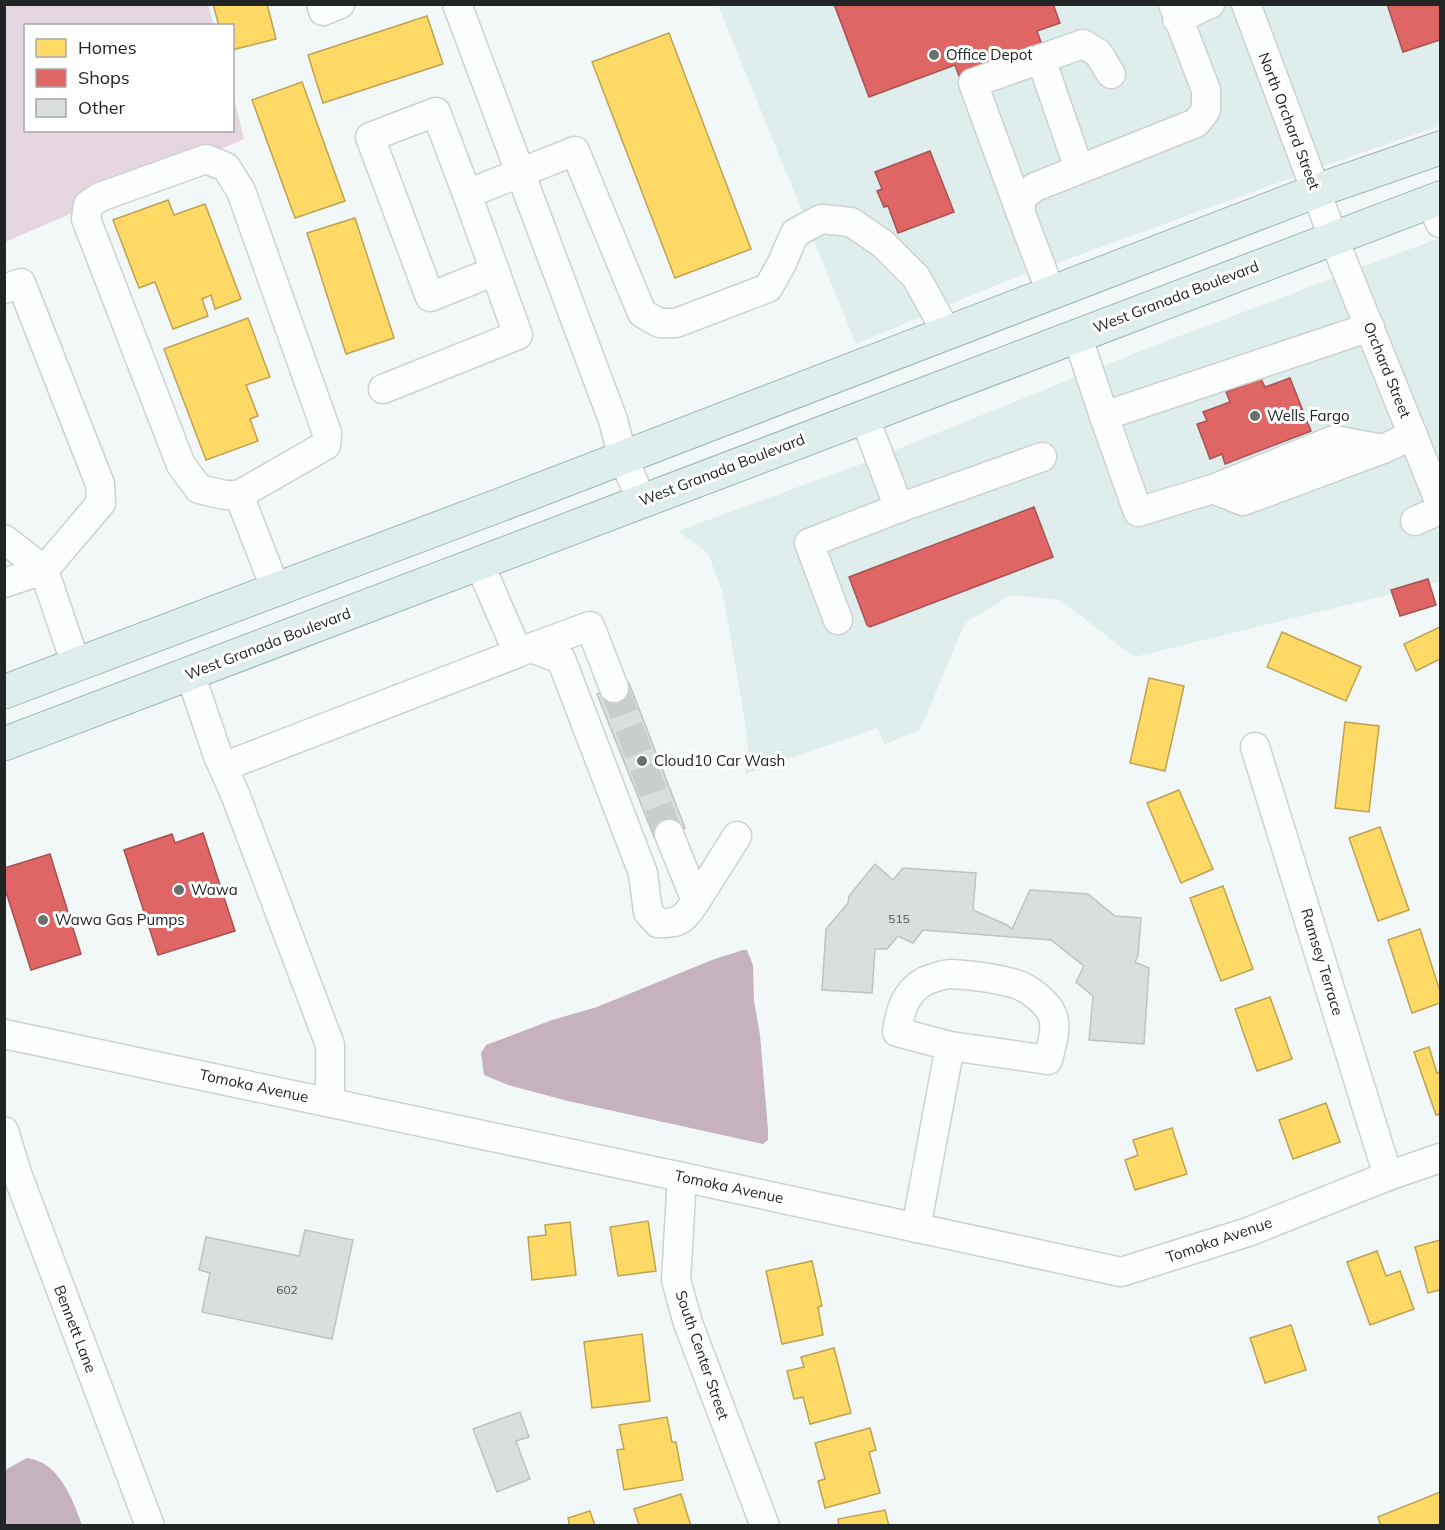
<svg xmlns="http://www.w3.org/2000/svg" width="1445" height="1530" viewBox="0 0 1445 1530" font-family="Mulish,sans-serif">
<rect width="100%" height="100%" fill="#f2f8f7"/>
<g fill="#dfedec">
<polygon points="718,5 1232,5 1297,176 996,285 856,344"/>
<polygon points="1259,5 1440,5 1440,126 1320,167"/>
<polygon points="1440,238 1440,469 1359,268"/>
<polygon points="1336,277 1440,536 1440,582 1134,657 1060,600 1011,595 965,623 920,730 885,744 877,728 745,774 748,746 743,710 723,594 708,553 678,531 861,464 1148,348"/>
</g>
<polygon fill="#e6d6e2" points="5,5 208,5 214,25 26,26 26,130 232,130 233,95 244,139 5,242"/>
<g fill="#c6b1bf">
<polygon points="743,950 747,950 753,965 754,1001 760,1035 768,1130 768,1140 763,1144 568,1101 508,1085 484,1075 481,1053 486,1045 552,1020 597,1007 712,960"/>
<path d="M27,1458C59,1462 72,1498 82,1525H5V1470Z"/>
</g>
<g fill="#ffd966" stroke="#bda352" stroke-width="1.5">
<polygon points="213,4 267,4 276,39 232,50 232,26 219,26"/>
<polygon points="427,16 443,64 323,103 308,55"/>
<polygon points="669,33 751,249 675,278 592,62"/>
<polygon points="302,82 345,201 295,218 252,100"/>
<polygon points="168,200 174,215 205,204 241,299 215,309 211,295 202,299 208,316 173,329 155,282 139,288 113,220"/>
<polygon points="355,218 394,338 346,354 307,233"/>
<polygon points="248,318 270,377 246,385 258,416 250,419 258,441 206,460 164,349"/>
<polygon points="1440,627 1440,659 1416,671 1404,644"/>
<polygon points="1282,632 1361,667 1346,701 1267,667"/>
<polygon points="1149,678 1184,686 1165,771 1130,763"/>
<polygon points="1345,722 1379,726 1369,812 1335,808"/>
<polygon points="1179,790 1213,869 1181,883 1147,803"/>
<polygon points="1380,827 1409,910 1378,921 1349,838"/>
<polygon points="1223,886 1253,969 1221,981 1190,898"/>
<polygon points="1420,929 1440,991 1440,1003 1412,1013 1388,940"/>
<polygon points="1270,997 1292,1059 1257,1071 1235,1009"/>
<polygon points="1429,1047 1437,1073 1440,1072 1440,1114 1436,1115 1414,1052"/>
<polygon points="1326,1103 1340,1142 1293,1159 1279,1120"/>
<polygon points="1172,1128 1187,1174 1135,1190 1125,1160 1138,1155 1133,1140"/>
<polygon points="648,1221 656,1271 618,1276 610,1227"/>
<polygon points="570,1222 576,1275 532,1280 528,1237 546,1235 545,1225"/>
<polygon points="1440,1240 1440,1290 1428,1293 1415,1247"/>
<polygon points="1377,1251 1386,1276 1400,1271 1414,1309 1370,1325 1347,1262"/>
<polygon points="812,1261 822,1306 818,1307 823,1335 782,1344 766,1271"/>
<polygon points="1291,1325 1306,1370 1265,1383 1250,1338"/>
<polygon points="642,1334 650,1401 592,1408 584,1342"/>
<polygon points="834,1348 851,1413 810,1424 803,1397 794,1399 787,1371 804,1367 801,1357"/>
<polygon points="667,1417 672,1442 676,1442 683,1480 624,1490 617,1450 624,1449 619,1425"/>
<polygon points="870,1428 876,1450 869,1452 880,1493 825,1508 818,1481 825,1479 815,1443"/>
<polygon points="1440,1492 1440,1526 1381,1526 1378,1517"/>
<polygon points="681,1494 691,1526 636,1526 639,1525 634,1509"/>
<polygon points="885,1510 889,1526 839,1526 838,1519"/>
<polygon points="590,1511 595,1526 570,1526 568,1518"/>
</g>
<g fill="#e06666" stroke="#a75252" stroke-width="1.5">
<polygon points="834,4 1053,4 1060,23 1037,31 1042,45 959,76 955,65 869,97"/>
<polygon points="1387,4 1439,4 1440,10 1440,40 1403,52"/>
<polygon points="930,151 954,212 898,233 888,206 884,207 877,191 882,189 875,172"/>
<polygon points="1290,378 1311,431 1225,464 1222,454 1210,459 1197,424 1207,421 1203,412 1230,402 1226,392 1261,379 1265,387"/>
<polygon points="1034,507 1053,557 870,627 867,625 849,577"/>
<polygon points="1428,579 1436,605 1400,616 1391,590"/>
<polygon points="203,833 235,931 158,955 124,850 172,834 175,843"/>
<polygon points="50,854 81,954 31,970 4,886 4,868"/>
</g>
<g fill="#dadfde" stroke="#bec3c2" stroke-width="1.5">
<polygon points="629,683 685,828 655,839 597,694"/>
<polygon points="875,864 893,880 903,868 976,873 973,910 1007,925 1012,929 1030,890 1088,894 1115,916 1141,918 1138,956 1135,962 1149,968 1144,1044 1089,1040 1093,996 1076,982 1084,966 1051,940 923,930 913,943 898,936 887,949 875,949 872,993 822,990 826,929 848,903 849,896"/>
<polygon points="305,1230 353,1240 332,1339 202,1312 210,1273 199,1270 206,1237 299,1256"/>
<polygon points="520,1412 529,1437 516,1441 530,1479 497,1492 473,1429"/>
</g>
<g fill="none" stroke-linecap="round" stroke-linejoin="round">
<polyline stroke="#c8cecd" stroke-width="28" stroke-dasharray="28 14" stroke-linecap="butt" points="614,688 669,834"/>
<g stroke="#cdd2d0" stroke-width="31">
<g id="minor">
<polyline points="321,4 323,11 340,4"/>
<polyline points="457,4 613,420 623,458 642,501"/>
<polyline points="1246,4 1333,237 1440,503"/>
<polyline points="1177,19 1210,4"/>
<polyline points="1041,59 1079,169"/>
<polygon points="206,159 226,167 241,191 327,433 326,445 239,495 225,495 199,489 181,465 86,219 88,205 100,197"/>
<polyline points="467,194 436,112 370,137 430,297 495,271"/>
<polyline points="1430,201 1440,223"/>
<polyline points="1020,211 973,83 1083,44 1098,53 1111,74"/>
<polyline points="4,289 21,283 100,484 101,503 44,570 4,583"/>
<polyline points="1051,293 1020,211 1022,197 1035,187 1196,123 1206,110 1206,90 1173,4"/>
<polyline points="1077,335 1104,416 1138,512 1213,489 1243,501 1383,449 1413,435"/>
<polyline points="383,389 518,335 467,194 575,151 642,313 659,323 676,323 768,288 781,265 795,233 821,219 851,222 883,244 916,277 947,333"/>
<polyline points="1104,416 1370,327"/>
<polyline points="1213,489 1334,440 1383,449"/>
<polyline points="239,495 276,590"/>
<polyline points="899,508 1042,457"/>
<polyline points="1415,521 1440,510"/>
<polyline points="4,539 44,570 76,665"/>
<polyline points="838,620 809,543 899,508 864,416"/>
<path d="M531,648L561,659L643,873L648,912L658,923C680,924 684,919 696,901L669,834"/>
<polyline points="522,651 590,626 614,688"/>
<polyline points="190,673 218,756 235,794 330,1045 330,1102"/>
<polyline points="1255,747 1388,1176"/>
<polyline points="223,767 518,653 479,563"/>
<polyline points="696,901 737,836"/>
<polyline points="4,1034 682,1177 1121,1272 1248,1232 1388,1176 1440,1158"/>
<polyline points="4,1131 18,1176 150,1526"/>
<polyline points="682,1177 676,1280 688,1323 765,1526"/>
<path d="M916,1228L950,1046L897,1032C900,1011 905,992 925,981C932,978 945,974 952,974C971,975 1004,979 1021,986C1032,991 1047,1003 1052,1014C1058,1029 1051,1045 1048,1060L950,1046"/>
</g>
</g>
<g stroke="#99b4b3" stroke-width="35">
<g id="major">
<polyline points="4,692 500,505 1316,191 1440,148"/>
<polyline points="4,744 1440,198"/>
</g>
</g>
<use href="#minor" stroke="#fdfefe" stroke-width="28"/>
<use href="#major" stroke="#dfeded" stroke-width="33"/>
</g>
<g fill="#6b6f6e" stroke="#fff" stroke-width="2">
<circle cx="934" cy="55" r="6"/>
<circle cx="1255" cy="416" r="6"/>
<circle cx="642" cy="761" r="6"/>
<circle cx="179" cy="890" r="6"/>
<circle cx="43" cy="920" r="6"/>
</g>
<g text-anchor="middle" stroke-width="6" stroke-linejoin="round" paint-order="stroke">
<g font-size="12" fill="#525655">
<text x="899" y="923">515</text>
<text x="287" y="1294">602</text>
</g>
<g font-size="15" fill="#222525" stroke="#fff" text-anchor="start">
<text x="946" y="60">Office Depot</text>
<text x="1267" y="421">Wells Fargo</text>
<text x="654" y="766">Cloud10 Car Wash</text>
<text x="191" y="895">Wawa</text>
<text x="55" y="925">Wawa Gas Pumps</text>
</g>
<g font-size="15" fill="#222525" stroke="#fff">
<text transform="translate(1289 121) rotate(69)" y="5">North Orchard Street</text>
<text transform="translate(1176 297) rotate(-21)" y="5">West Granada Boulevard</text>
<text transform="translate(1387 370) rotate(68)" y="5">Orchard Street</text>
<text transform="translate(722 470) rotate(-21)" y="5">West Granada Boulevard</text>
<text transform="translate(268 644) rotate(-21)" y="5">West Granada Boulevard</text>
<text transform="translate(1322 962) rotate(73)" y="5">Ramsey Terrace</text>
<text transform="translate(254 1086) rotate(12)" y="5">Tomoka Avenue</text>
<text transform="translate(729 1187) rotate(12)" y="5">Tomoka Avenue</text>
<text transform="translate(1219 1240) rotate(-19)" y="5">Tomoka Avenue</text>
<text transform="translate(75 1329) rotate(69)" y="5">Bennett Lane</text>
<text transform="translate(702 1355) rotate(71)" y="5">South Center Street</text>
</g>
</g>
<rect width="1445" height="1530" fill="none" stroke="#222525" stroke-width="12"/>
<rect x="24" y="24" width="210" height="108" fill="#ffffff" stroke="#a7a8a8" stroke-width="1.5"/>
<rect x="36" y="39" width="30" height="18" fill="#ffd966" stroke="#a7a8a8" stroke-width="1.5"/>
<text x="78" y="54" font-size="18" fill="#222525">Homes</text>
<rect x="36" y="69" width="30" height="18" fill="#e06666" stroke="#a7a8a8" stroke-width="1.5"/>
<text x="78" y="84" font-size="18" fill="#222525">Shops</text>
<rect x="36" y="99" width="30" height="18" fill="#dadfde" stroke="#a7a8a8" stroke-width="1.5"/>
<text x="78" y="114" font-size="18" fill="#222525">Other</text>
</svg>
